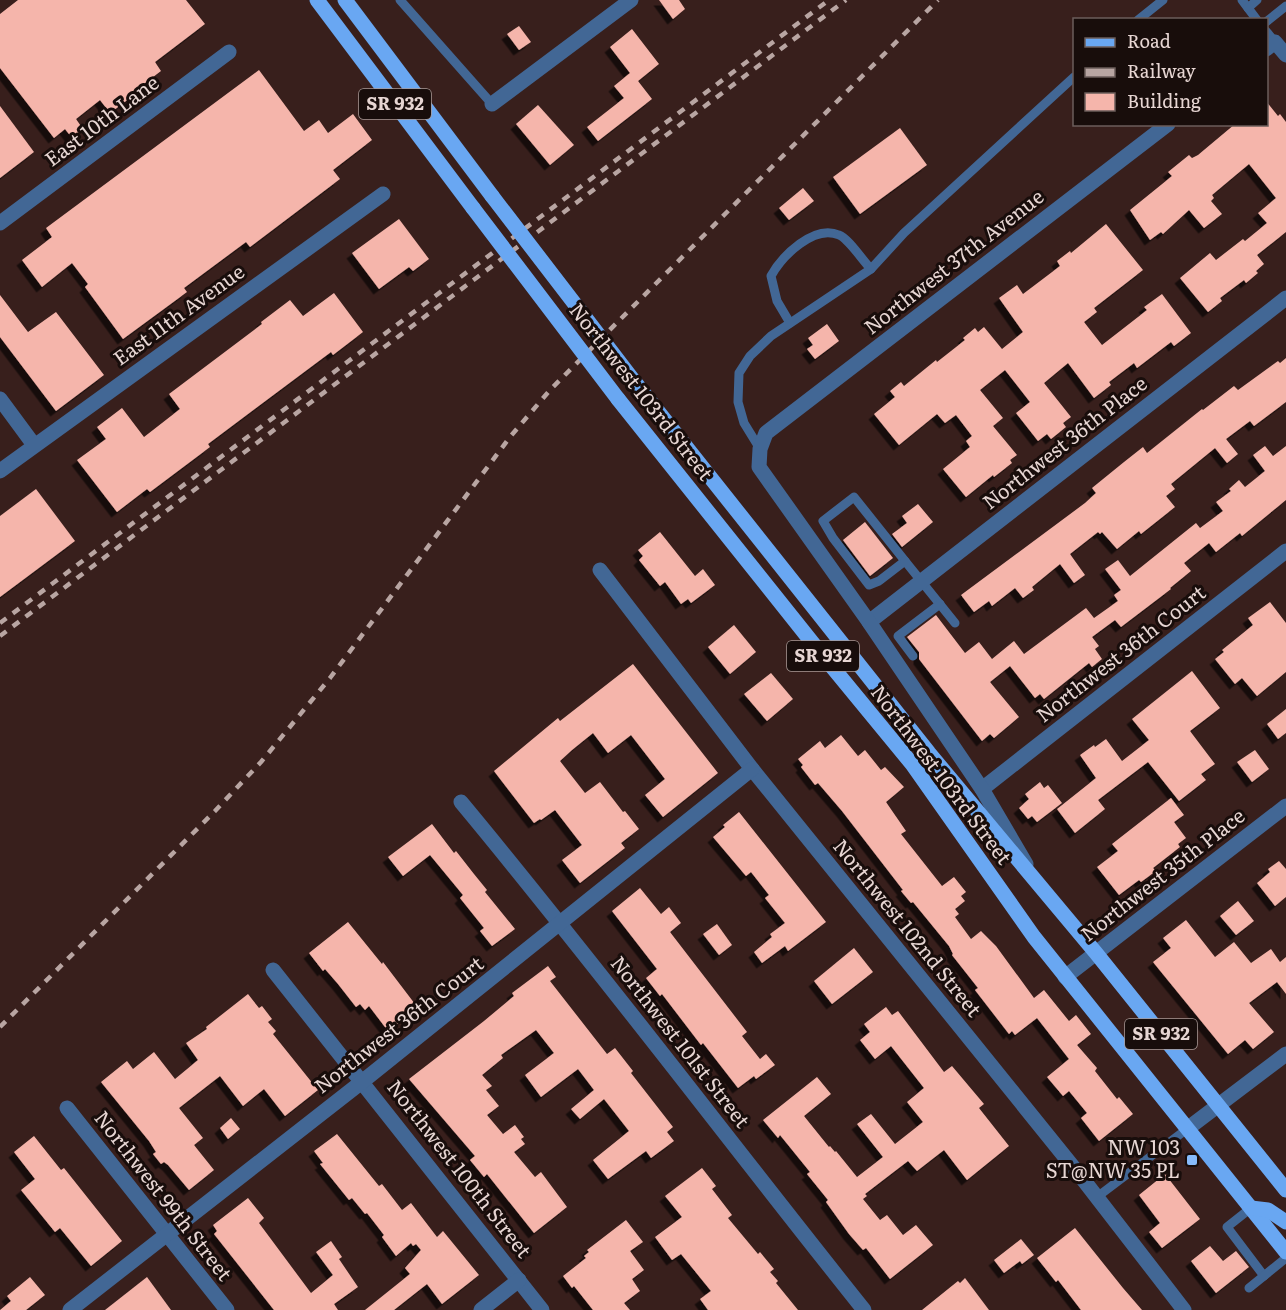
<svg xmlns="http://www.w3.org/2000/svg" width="1286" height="1310" viewBox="0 0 1286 1310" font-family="Literata,serif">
<defs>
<filter id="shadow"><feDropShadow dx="-5.5" dy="5.5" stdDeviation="0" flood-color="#0009"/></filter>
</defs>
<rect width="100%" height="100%" fill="#381f1c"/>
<g fill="#f5b5ab" filter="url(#shadow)">
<polygon points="18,0 186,0 205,24 155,62 161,71 132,93 134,95 110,113 100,100 76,119 83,129 72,138 65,129 54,138 0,68 0,14"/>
<polygon points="659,0 679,0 685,9 673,19"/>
<polygon points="519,26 531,42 519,50 507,34"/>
<polygon points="632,29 659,64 638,81 652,99 598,141 587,127 624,98 614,86 630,73 610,47"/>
<polygon points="259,70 304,131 319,120 328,133 353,114 372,140 333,170 340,179 250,247 246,242 184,288 187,292 123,339 85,287 88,284 72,263 42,287 22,260 52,237 46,228"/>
<polygon points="1266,101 1278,116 1280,114 1286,122 1286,232 1257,255 1264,264 1256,271 1258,273 1246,283 1244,280 1220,298 1222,301 1208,312 1180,278 1210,253 1216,260 1243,239 1245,241 1267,223 1258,213 1276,198 1249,164 1212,195 1214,198 1211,201 1222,214 1204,228 1189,210 1163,234 1161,232 1150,240 1130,210 1172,176 1168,172 1189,155 1192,158 1198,155 1235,124 1266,124"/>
<polygon points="538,105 574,145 550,165 516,124"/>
<polygon points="0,106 34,152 0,178"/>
<polygon points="900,128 927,165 860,214 833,177"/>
<polygon points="803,188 814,201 789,220 779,208"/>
<polygon points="399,219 429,259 413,271 409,267 379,289 352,253"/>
<polygon points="1106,224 1143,270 1094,308 1097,312 1084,322 1102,345 1147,310 1144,307 1162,294 1191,333 1174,346 1171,342 1137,368 1134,363 1109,382 1111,385 1094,398 1068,363 1044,383 1071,417 1063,423 1066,427 1051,439 1047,434 1038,441 1016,413 1030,402 1005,370 980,390 1003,418 993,426 1017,455 1010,460 1012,463 994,477 993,475 966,497 943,469 970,447 966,441 972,436 956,415 945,423 937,414 899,445 874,414 895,397 890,391 901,382 904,386 936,360 937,362 965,340 963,338 975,328 978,332 984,327 1002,349 1023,332 999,298 1017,285 1023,294 1060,266 1057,261 1070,251 1071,253"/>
<polygon points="334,293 363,332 333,355 331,352 208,444 210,447 150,492 147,489 117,512 77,460 106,439 97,427 122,408 144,437 180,409 169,394 262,324 261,322 290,300 303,316"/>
<polygon points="0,295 28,332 56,312 104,375 56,411 0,337"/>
<polygon points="827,324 839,341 815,359 807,349 813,345 808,338"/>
<polygon points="1286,358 1286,402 1254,426 1250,421 1226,439 1238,454 1227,463 1215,448 1171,484 1175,489 1166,496 1175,507 1141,534 1139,531 1117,549 1102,532 1100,534 1098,532 1070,554 1085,575 1074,583 1060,564 1032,587 1034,590 1023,598 1015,588 992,606 989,601 974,612 961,595 1085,503 1096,493 1092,488 1124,462 1143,447 1147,453 1202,409 1203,410 1234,386 1238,390 1278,361 1280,363"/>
<polygon points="1265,446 1273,456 1286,446 1286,500 1242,536 1240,533 1216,552 1209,543 1184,563 1191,571 1170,588 1171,589 1121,627 1115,620 1092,637 1099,646 1095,649 1102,659 1092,667 1089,663 1044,699 1040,694 1035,698 1010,666 990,682 1019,717 994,738 990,734 982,741 919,659 919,652 907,637 936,615 965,653 979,642 992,659 1014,641 1024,654 1086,608 1094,618 1118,601 1114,595 1121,590 1105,569 1118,560 1130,576 1196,523 1200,528 1223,511 1216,502 1231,491 1229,489 1239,480 1245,487 1265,471 1253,455"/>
<polygon points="36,489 75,541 0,597 0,516"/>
<polygon points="918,504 933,522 902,547 892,534 907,523 902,516"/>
<polygon points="865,522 893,558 870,576 843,540"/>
<polygon points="660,532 695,576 703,569 715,585 691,603 688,599 681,604 665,582 660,586 639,560 643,556 638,550"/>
<polygon points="1270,602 1286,623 1286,672 1257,696 1242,678 1235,684 1215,659 1224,652 1222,650 1253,625 1248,618"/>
<polygon points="734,625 756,652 730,674 708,647"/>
<polygon points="633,664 718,773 663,817 645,795 665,779 631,735 608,753 593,733 572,750 560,761 585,793 600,782 623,812 625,811 639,829 621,843 625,848 580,883 562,860 582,845 555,810 541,820 540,819 534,823 494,771 558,718 560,721"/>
<polygon points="1192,671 1220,708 1190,731 1215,764 1201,774 1206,780 1179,801 1148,762 1098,800 1105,809 1075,833 1057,809 1096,778 1080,755 1094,745 1095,747 1106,739 1122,761 1149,740 1132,719"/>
<polygon points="771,673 793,699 767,721 744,694"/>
<polygon points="1286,709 1286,733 1278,739 1267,724"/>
<polygon points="841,735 858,756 865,750 881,770 885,767 904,787 886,802 906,831 901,834 942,886 954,877 966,892 961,896 965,901 955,909 959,914 955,917 971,939 981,931 996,946 1034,998 1044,990 1069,1021 1076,1015 1091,1034 1077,1045 1097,1068 1095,1071 1117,1099 1119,1097 1133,1114 1099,1141 1081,1118 1087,1113 1069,1091 1063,1096 1047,1077 1069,1059 1037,1018 1015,1035 1012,1031 1009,1034 975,990 978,988 952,955 953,954 949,946 913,902 911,903 901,891 903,890 842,811 818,783 815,785 801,767 803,765 798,759 820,741 825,748"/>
<polygon points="1255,750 1269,769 1252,782 1237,762"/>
<polygon points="1040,782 1044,788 1048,785 1062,803 1037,822 1032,816 1028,819 1019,808 1029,799 1025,794"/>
<polygon points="1171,798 1184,815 1174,822 1186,838 1178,844 1180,847 1153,868 1156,871 1141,882 1139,880 1119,895 1097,867 1118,851 1112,844"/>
<polygon points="739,812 826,922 788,951 785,946 762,963 754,952 772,937 770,934 785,923 765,898 769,895 751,872 746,876 713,837 725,827 723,825"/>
<polygon points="432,824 454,853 456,851 474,874 487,890 485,892 515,929 492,946 480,931 484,928 460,898 463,895 430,855 403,876 388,857"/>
<polygon points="1279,861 1286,869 1286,897 1275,906 1257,883 1270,872 1268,869"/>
<polygon points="640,888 661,914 669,907 681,923 670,932 747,1032 742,1036 760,1059 766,1054 775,1065 756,1079 754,1076 738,1088 703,1043 701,1045 662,994 660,996 646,978 657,969 612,911"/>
<polygon points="1238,901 1254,921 1236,935 1220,916"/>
<polygon points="1186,920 1215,957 1234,942 1251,963 1271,949 1280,962 1286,957 1286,994 1277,982 1249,1003 1274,1032 1253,1049 1245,1040 1228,1054 1153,962 1171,948 1163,938"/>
<polygon points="348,922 382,964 383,962 418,1008 388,1031 369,1006 365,1010 360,1004 356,1007 338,984 325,969 323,971 309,953"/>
<polygon points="717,924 732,945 719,955 703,934"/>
<polygon points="854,948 873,972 832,1004 814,981"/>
<polygon points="548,966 556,977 550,981 607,1054 615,1048 633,1071 631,1073 673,1127 667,1132 674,1141 651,1158 646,1151 608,1179 593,1160 629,1131 604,1099 580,1119 571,1109 594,1090 578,1069 541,1097 525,1075 554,1053 536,1030 501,1055 503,1058 482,1075 492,1086 486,1090 499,1106 487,1115 503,1134 515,1125 524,1137 521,1139 525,1144 514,1152 535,1177 541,1172 567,1207 534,1233 487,1174 484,1177 470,1160 475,1156 409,1079 484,1021 514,996 512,993"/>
<polygon points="248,994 259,1008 262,1006 272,1019 268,1022 276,1031 273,1034 318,1090 285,1116 264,1089 243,1106 220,1076 179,1108 203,1138 194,1145 214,1170 189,1190 168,1165 164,1162 161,1164 153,1154 156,1152 149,1141 101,1082 127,1061 133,1069 154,1052 175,1079 198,1060 186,1043 207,1029 206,1027"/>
<polygon points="886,1007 892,1015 898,1011 944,1072 952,1066 984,1104 979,1108 1009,1146 967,1180 944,1150 917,1171 908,1161 865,1194 867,1196 863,1199 880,1220 887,1215 903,1235 916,1225 933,1245 890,1279 866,1248 863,1250 849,1234 826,1202 828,1200 807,1174 810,1172 780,1135 778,1138 763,1120 817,1077 831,1094 804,1116 829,1147 830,1146 835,1152 836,1151 857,1177 883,1157 857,1124 871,1114 895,1144 923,1122 907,1102 924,1088 891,1046 875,1059 860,1040 870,1032 864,1024"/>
<polygon points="231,1118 240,1129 228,1139 220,1128"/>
<polygon points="337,1134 379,1186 382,1184 402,1210 411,1203 437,1237 443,1231 479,1275 442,1304 427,1284 394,1310 365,1310 410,1274 405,1268 421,1250 416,1244 413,1246 411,1243 396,1256 382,1237 384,1235 367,1213 365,1214 352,1198 349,1200 320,1164 323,1163 314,1151"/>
<polygon points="34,1136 61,1170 64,1168 122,1241 91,1266 60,1228 55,1232 21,1190 35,1179 14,1152"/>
<polygon points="702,1168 716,1186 712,1189 732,1215 728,1218 758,1254 760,1252 774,1269 770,1272 778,1281 776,1283 798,1310 708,1310 700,1299 711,1291 681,1254 672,1260 655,1237 682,1217 665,1196"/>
<polygon points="1165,1174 1200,1219 1162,1248 1149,1232 1160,1223 1139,1195"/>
<polygon points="248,1198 264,1218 259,1223 311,1293 333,1275 316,1252 331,1241 342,1257 339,1259 358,1287 334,1304 338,1310 274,1310 214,1234 217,1231 213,1225"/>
<polygon points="626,1220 643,1242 630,1251 644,1270 632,1279 640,1291 624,1303 630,1310 593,1310 574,1286 572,1288 563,1276 586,1258 584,1256 589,1252 587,1250"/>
<polygon points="1075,1228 1123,1288 1142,1310 1081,1310 1058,1280 1056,1282 1037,1258"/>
<polygon points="1021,1239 1034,1255 1022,1264 1020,1261 1004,1273 994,1260"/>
<polygon points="1210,1246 1223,1261 1236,1251 1249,1267 1216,1293 1191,1261"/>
<polygon points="30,1277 45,1295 26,1310 0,1310 11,1301 7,1296"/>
<polygon points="147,1277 171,1310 105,1310"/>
<polygon points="965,1278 989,1310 922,1310 958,1281 960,1283"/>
</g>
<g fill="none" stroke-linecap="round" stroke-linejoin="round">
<g stroke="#426795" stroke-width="9">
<polyline points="400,0 492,104"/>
<polyline points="1242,0 1257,20"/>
<polyline points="1248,8 1257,0"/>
<polyline points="1138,20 1163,0"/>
<polyline points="1266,22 1286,6"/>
<polyline points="1266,31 1275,42"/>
<path d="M790,323L777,301L771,276C782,256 814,224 839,235C848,238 863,261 871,269"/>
<polyline points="760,449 744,423 738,402 739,373 750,356 771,336 871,269 904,233 1074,77"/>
<polygon points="854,497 905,561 879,581 869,585 833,538 823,521"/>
<polyline points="905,561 955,623"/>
<polyline points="913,656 898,636 940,604"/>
<polyline points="1097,1197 1187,1129"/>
<polyline points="1251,1208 1227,1227 1264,1276"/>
<polyline points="1249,1288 1286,1258"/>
</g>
<g stroke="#426795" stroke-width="15">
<polyline points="1266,49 1275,42 1286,55"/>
<polyline points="492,104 631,0"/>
<polyline points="0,223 229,52"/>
<polyline points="0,399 34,445"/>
<polyline points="0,471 383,194"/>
<polyline points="600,570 752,769 1082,1178 1184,1310"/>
<polyline points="869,622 1286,298"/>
<polyline points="982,789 1286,551"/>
<path d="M461,802C599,968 729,1141 864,1310"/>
<polyline points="1026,864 982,789 869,622 759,467 760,449 766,433 1168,124"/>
<polyline points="273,970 542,1310"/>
<polyline points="1065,977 1286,806"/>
<polyline points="67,1108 227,1310"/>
<polyline points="1187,1129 1286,1054"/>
<polyline points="70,1310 363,1081 752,769"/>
<polyline points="481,1310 519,1280"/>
</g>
<g stroke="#69a7f2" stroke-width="15">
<polyline points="317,0 473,208"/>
<polyline points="345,0 492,196"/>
<polyline points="637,385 929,753 1096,953 1286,1190"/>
<polyline points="618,399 815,646 912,764 1034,937 1286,1252"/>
<polyline points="1251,1208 1268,1210 1286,1222"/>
</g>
<g stroke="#b8a5a2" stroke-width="4.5" stroke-dasharray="8 8" stroke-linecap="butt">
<polyline points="0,623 829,0"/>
<polyline points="0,636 846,0"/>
<polyline points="0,1027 215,811 261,762 330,678 510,437 550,390 938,0"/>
</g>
<g stroke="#69a7f2" stroke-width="15">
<polyline points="492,196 637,385"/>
<polyline points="473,208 618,399"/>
</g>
</g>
<rect fill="#87bbfb" stroke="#180d0b" stroke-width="2" x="1186" y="1154" width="12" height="12" rx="3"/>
<g text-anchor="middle" stroke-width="6" stroke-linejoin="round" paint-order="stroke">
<g fill="#180d0b" stroke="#a99a97" stroke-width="1.5">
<rect x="359" y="89" width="72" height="30" rx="4.5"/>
<rect x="787" y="641" width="72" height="30" rx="4.5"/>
<rect x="1125" y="1019" width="72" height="30" rx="4.5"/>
</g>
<g font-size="18" font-weight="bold" fill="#e7d6d3">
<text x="395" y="110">SR 932</text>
<text x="823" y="662">SR 932</text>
<text x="1161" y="1040">SR 932</text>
</g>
<g font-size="20" fill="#e7d6d3" stroke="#180d0b">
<text transform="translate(102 121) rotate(-37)" y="7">East 10th Lane</text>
<text transform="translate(954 262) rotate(-38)" y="7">Northwest 37th Avenue</text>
<text transform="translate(179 315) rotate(-36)" y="7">East 11th Avenue</text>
<text transform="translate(641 392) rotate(52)" y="7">Northwest 103rd Street</text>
<text transform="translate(1065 443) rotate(-38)" y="7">Northwest 36th Place</text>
<text transform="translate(1121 654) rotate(-38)" y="7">Northwest 36th Court</text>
<text transform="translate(941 775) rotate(53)" y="7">Northwest 103rd Street</text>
<text transform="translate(1163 875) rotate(-38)" y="7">Northwest 35th Place</text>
<text transform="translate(907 928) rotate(51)" y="7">Northwest 102nd Street</text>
<text transform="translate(399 1025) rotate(-38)" y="7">Northwest 36th Court</text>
<text transform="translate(680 1042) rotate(52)" y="7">Northwest 101st Street</text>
<text transform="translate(459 1169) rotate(52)" y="7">Northwest 100th Street</text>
<text transform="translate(163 1196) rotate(52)" y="7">Northwest 99th Street</text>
</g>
<g font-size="20" fill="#e7d6d3" stroke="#180d0b" text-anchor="end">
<text x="1180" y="1155">NW 103<tspan x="1180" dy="23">ST@NW 35 PL</tspan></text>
</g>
</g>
<rect x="1073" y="18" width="195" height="108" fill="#180d0b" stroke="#6b5d5b" stroke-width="1.5"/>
<rect x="1085" y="38" width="30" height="9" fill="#69a7f2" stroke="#6b5d5b" stroke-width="1.5"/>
<text x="1127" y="48" font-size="18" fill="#e7d6d3">Road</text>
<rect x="1085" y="68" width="30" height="9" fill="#b8a5a2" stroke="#6b5d5b" stroke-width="1.5"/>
<text x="1127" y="78" font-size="18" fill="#e7d6d3">Railway</text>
<rect x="1085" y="93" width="30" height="18" fill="#f5b5ab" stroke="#6b5d5b" stroke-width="1.5"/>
<text x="1127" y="108" font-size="18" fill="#e7d6d3">Building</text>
</svg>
